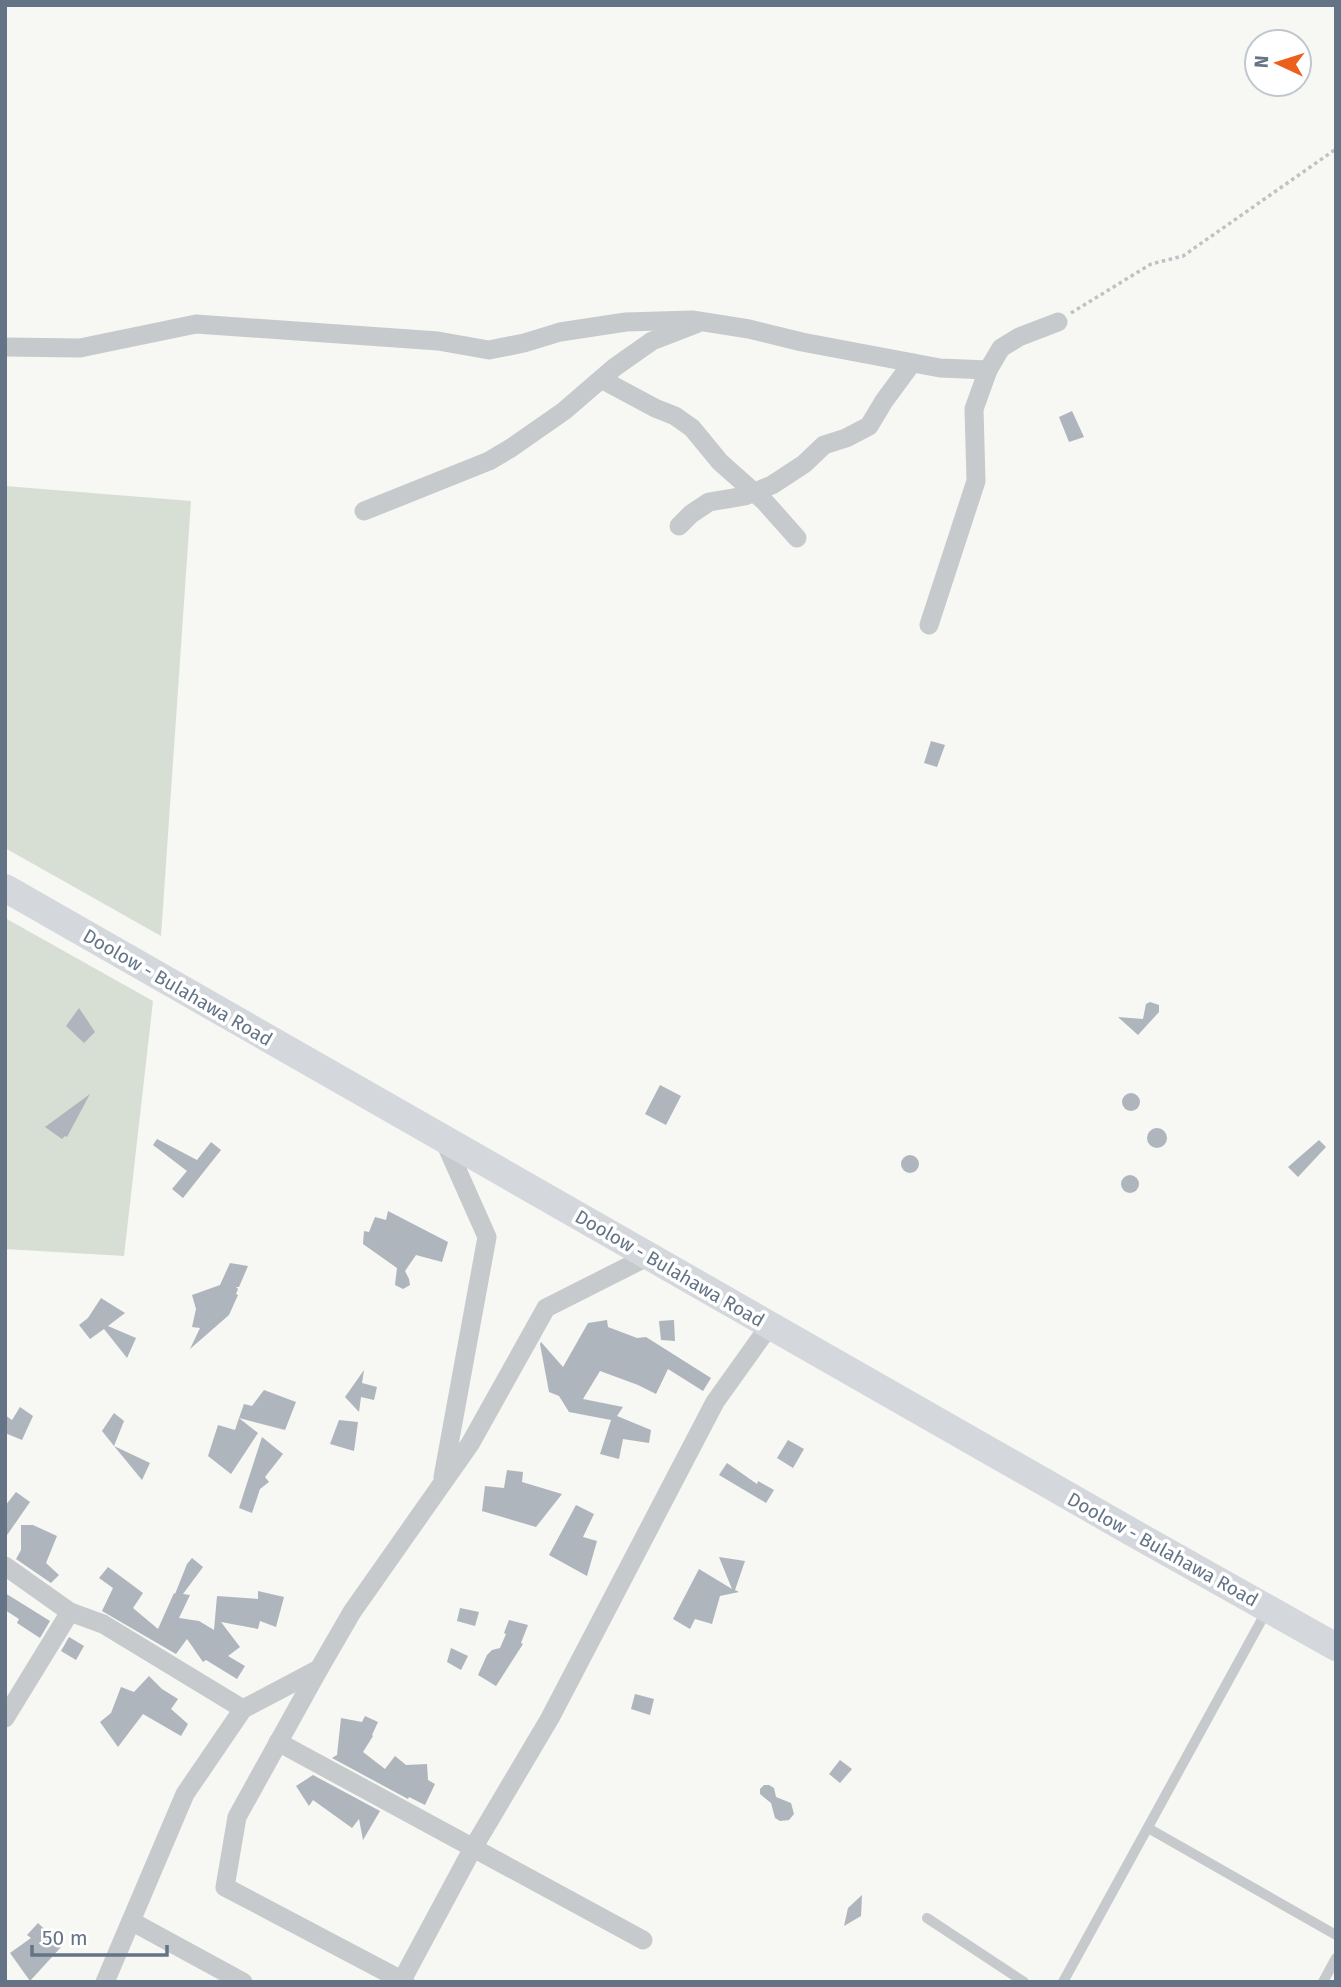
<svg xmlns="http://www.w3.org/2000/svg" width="1341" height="1987" viewBox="0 0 1341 1987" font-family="'Fira Sans',sans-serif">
<rect width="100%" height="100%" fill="#f7f7f3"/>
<g fill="#d7dfd4">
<polygon points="5,486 191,501 161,936 5,848"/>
<polygon points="5,918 153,1001 124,1256 5,1249"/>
</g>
<g fill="#aeb5bc">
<polygon points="1072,411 1084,437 1069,442 1059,417"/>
<polygon points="931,741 945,745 937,767 924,763"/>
<polygon points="1150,1002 1159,1005 1159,1012 1138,1035 1118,1017 1143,1019 1146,1004"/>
<polygon points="79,1008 95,1032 84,1043 66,1026"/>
<polygon points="660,1085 681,1096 666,1125 645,1114"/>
<circle cx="1131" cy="1102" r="9"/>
<polygon points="90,1094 67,1137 65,1136 62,1139 45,1127"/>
<circle cx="1157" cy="1138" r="10"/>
<polygon points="157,1139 197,1160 211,1142 221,1150 183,1198 172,1189 187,1171 153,1145"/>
<polygon points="1319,1140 1326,1147 1298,1177 1288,1167"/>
<circle cx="910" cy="1164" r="9"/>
<circle cx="1130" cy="1184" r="9"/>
<polygon points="388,1211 448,1242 442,1262 416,1255 405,1271 409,1279 410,1285 403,1289 395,1285 397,1268 363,1244 364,1231 369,1232 375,1217 386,1220"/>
<polygon points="230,1263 248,1266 239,1287 236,1287 238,1289 236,1294 238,1295 229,1315 190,1349 200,1328 192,1327 196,1309 192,1295 220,1285"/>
<polygon points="101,1298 125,1313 108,1326 136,1338 127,1358 104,1329 90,1339 79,1325 88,1318"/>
<polygon points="607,1320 608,1327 637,1338 646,1337 711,1378 703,1391 668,1369 656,1394 638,1385 600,1371 583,1399 623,1407 617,1416 651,1430 649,1443 623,1439 619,1459 600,1454 611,1420 569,1412 559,1396 549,1392 540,1344 541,1342 563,1367 588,1323"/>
<polygon points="674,1320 675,1341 661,1340 659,1321"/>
<polygon points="364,1370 362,1383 377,1387 374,1400 361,1397 359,1412 345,1397"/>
<polygon points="264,1390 296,1402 285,1430 239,1418 244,1404 252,1406"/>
<polygon points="20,1407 33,1416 22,1440 5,1433 5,1415 12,1420"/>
<polygon points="114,1413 124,1421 114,1446 102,1431"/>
<polygon points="239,1418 258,1433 231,1474 208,1456 218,1425 235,1430"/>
<polygon points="339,1420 358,1422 354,1451 330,1444"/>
<polygon points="262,1437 283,1454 265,1477 269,1482 260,1489 252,1513 239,1508"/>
<polygon points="788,1440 804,1449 793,1468 777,1458"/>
<polygon points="114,1446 150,1463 142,1480"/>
<polygon points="727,1463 757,1484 758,1481 774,1490 766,1503 719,1475"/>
<polygon points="507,1470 523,1472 522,1482 562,1494 536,1527 482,1511 485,1486 504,1488"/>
<polygon points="16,1492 30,1502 5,1538 5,1506"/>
<polygon points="576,1505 594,1514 583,1537 597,1541 587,1576 549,1555"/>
<polygon points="21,1525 33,1525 57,1536 46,1563 59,1575 51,1583 16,1559 21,1550"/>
<polygon points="719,1557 745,1561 735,1590 739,1592 720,1596 712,1624 695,1619 690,1629 673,1619 699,1569 732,1589"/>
<polygon points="192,1558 203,1567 183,1594 190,1595 179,1618 199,1621 214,1630 217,1596 258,1599 258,1591 284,1597 276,1627 260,1621 258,1629 221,1622 240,1647 228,1656 245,1666 237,1679 206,1660 203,1662 187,1639 176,1654 102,1611 113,1588 99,1578 108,1567 143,1593 133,1608 158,1629 174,1593 175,1594 187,1564"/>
<polygon points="5,1593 50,1621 40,1638 17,1623 19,1619 5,1610"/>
<polygon points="460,1608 479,1612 475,1626 457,1621"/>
<polygon points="509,1620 528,1625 521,1643 523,1644 496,1686 478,1675 487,1655 492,1650 500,1648 506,1634 504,1633"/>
<polygon points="69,1637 84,1646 76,1660 61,1651"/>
<polygon points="451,1648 468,1656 461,1670 447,1662"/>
<polygon points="149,1676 162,1689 178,1699 171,1709 188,1724 181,1736 143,1714 118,1747 100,1722 111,1713 121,1687 134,1692"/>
<polygon points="635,1694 654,1699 650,1715 631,1709"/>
<polygon points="365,1716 378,1722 372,1735 373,1736 363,1752 385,1769 395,1756 406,1765 427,1764 428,1780 435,1784 425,1805 409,1797 408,1799 332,1758 337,1755 341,1718 362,1722"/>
<polygon points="840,1760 852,1769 840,1783 829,1774"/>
<polygon points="313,1775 380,1811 363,1840 359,1819 352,1828 313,1800 309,1806 296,1786"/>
<polygon points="764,1785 769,1785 774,1788 776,1797 791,1803 794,1814 789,1820 780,1821 775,1818 771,1803 760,1794 760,1789"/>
<polygon points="862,1895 861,1916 844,1926 848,1908"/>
<polygon points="38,1923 62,1946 30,1981 10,1953 31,1938 27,1935"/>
</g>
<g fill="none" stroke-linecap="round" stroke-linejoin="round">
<polyline stroke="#c0c1c4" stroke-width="3.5" stroke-dasharray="3.5 3.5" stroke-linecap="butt" points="1071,313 1151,264 1183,256 1336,149"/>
<g stroke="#c6cacd" stroke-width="10">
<polyline points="1148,1828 1336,1935"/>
<polyline points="927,1918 1024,1982"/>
<polyline points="1063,1982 1266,1612"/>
<polyline points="1323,1982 1336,1958"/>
</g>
<g stroke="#c6cacd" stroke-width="19">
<polyline points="5,347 80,348 196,324 438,341 489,350 524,343 560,332 626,322 692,320 749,329 802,342 940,368 988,370 1001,348 1019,337 1058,322"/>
<polyline points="601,379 655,408 675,416 692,428 720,462 765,502 797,538"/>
<polyline points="364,511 489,461 511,448 564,411 615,367 652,341 696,324"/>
<polyline points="679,526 691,514 709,502 745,496 772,485 804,464 824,445 846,438 869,426 884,401 912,363"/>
<polyline points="929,625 976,481 974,409 988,370"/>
<polyline points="443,1138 487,1237 443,1477"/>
<polyline points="5,1566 70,1612 103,1624 243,1709"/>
<polyline points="319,1669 237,1817 225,1887 405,1982"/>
<polyline points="5,1718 70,1612"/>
<polyline points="278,1742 643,1940"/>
<polyline points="131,1921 243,1982"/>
<polyline points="105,1982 185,1794 243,1709 319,1669 352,1612 470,1444 546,1308 649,1256"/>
<polyline points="401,1982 473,1848 550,1718 715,1402 770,1325"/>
</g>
<polyline stroke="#d4d8dd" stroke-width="28" points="5,888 1128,1530 1336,1647"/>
</g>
<g text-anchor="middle" stroke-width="7" stroke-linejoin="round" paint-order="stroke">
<g font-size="19" fill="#647486" stroke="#fff">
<text transform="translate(178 987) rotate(30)" y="7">Doolow - Bulahawa Road</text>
<text transform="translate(670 1268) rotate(30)" y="7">Doolow - Bulahawa Road</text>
<text transform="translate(1163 1549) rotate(29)" y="7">Doolow - Bulahawa Road</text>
</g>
</g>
<rect width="1341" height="1987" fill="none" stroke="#647486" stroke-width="14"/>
<g transform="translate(1278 63) rotate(274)"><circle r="33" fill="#ffffff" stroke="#c1c7cf" stroke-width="2"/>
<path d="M0-5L12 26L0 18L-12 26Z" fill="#ed5f1d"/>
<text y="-10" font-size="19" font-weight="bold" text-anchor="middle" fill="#647486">N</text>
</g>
<path d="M32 1945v10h135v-10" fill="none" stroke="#647486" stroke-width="3.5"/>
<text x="42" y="1945" font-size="21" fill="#647486" stroke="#ffffff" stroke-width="5" paint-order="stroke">50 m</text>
</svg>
